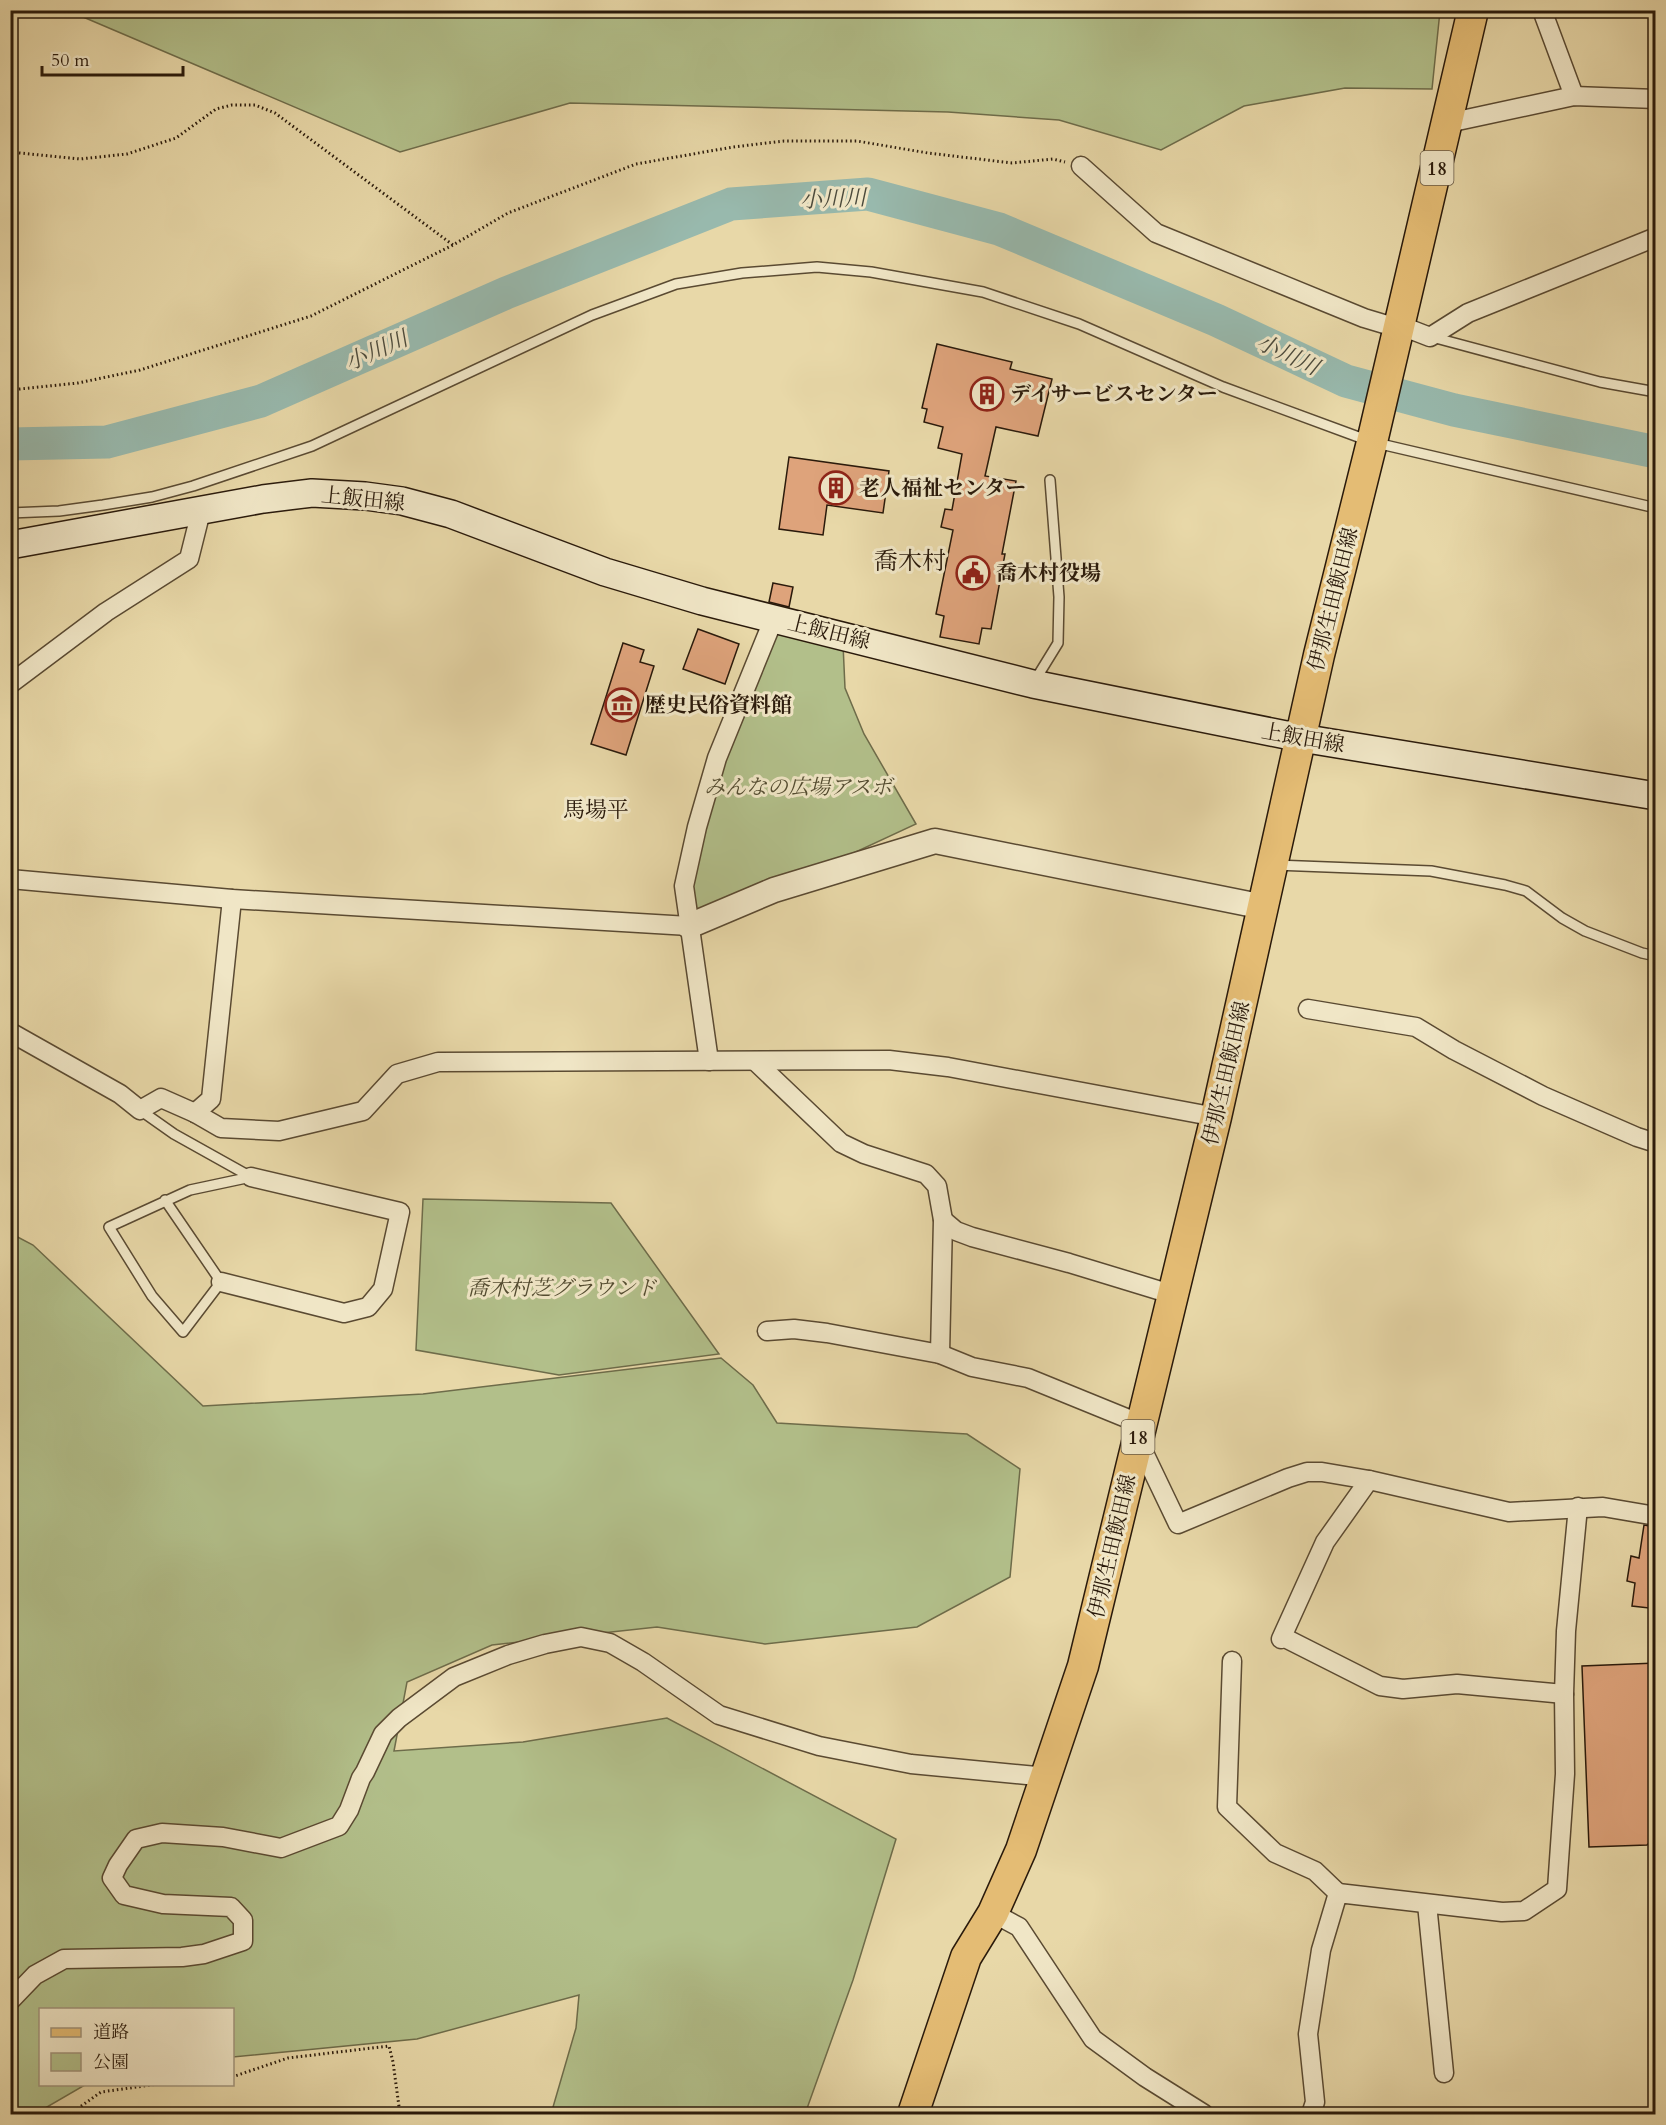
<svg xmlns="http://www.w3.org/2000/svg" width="1666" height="2125" viewBox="0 0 1666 2125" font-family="Cardo,'Noto Serif JP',serif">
<rect width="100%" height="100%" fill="#e8d8a8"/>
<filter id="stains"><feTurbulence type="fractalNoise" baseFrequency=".00333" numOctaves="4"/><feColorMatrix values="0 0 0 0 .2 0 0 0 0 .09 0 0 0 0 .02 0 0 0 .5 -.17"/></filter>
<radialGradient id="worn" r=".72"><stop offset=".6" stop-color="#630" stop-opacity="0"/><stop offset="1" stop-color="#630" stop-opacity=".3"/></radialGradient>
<g fill="#b2bf8a" stroke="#6e6c4a" stroke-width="1.5">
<polygon points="69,11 1440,11 1432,89 1345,88 1244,106 1161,150 1059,120 948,112 570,103 400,152"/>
<polygon points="774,618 843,644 845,688 864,734 916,824 774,890 693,921 685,883 694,841"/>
<polygon points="423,1199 611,1203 719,1354 559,1375 416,1350"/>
<polygon points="10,1233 33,1245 203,1406 423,1394 721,1358 753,1385 777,1423 967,1434 1020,1469 1010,1577 917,1627 765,1644 657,1627 492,1645 407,1682 394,1751 523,1742 667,1718 896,1839 853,1980 805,2114 551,2114 576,2028 579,1995 417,2039 233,2057 232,2010 40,2010 40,2084 85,2085 35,2114 11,2114"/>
</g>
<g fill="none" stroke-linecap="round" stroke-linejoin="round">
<polyline stroke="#98b9ad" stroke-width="33" points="10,444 107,442 261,401 506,293 731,204 868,194 999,229 1216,320 1346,381 1454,410 1656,452"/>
</g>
<g fill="#dea37b" stroke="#2a1a0b" stroke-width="1.5">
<polygon points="937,344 1012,362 1010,369 1052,379 1038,436 996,427 985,476 1016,481 1002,554 1005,554 991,629 982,628 979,644 940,637 944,616 936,614 953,530 941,527 945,509 952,510 962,454 938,448 943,427 924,422 927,409 922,408"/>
<polygon points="789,457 889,471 883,513 827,505 823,535 779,529"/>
<polygon points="773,583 793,587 789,607 769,602"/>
<polygon points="698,629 739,644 725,684 683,669"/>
<polygon points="623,643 644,650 640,662 654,666 626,755 591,744"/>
<polygon points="1644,1525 1656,1527 1656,1587 1652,1587 1649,1608 1632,1606 1635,1583 1627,1581 1631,1556 1639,1558"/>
<polygon points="1656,1663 1656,1836 1647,1845 1589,1847 1582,1666"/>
</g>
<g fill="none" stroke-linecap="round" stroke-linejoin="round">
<g stroke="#5a4a32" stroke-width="12">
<g id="service">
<polyline points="1432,337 1600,382 1656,392"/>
<polyline points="10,513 59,511 103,505 152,497 193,486 312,446 592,315 676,284 742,273 817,267 871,272 983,292 1079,324 1223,387 1372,442 1656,508"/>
<polyline points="1034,682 1058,643 1059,597 1050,480"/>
<polyline points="1275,865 1431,871 1505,885 1526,891 1562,918 1585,931 1642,953 1656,956"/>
<polyline points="140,1110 174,1134 251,1177"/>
<polyline points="165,1200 221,1282 183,1332 152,1296 109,1227 190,1190 251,1177"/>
</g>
</g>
<g stroke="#5a4a32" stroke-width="21">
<g id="minor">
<polyline points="1542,10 1574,96"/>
<polyline points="1448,123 1574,96 1656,99"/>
<polyline points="1081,166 1156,233 1364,318 1384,324"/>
<polyline points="1399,325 1430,337 1468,313 1656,237"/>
<polyline points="10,684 106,612 189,559 201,511"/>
<polyline points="10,879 232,899 689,926"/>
<polyline points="1308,1009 1416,1027 1454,1050 1543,1096 1637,1137 1656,1143"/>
<polyline points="10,1032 120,1094 140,1110 161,1098 195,1113 221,1128 279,1131 363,1111 397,1074 438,1062 889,1060 948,1067 1216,1117"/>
<polyline points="709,1061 684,886 697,827 717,758 774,618"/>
<polyline points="755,1061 841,1143 864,1154 926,1174 937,1186 943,1220 940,1354"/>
<polyline points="195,1113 211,1099 232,899"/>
<polyline points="943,1220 956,1231 972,1237 1069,1263 1174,1295"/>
<polyline points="221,1282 344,1313 368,1307 383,1289 400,1212 251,1177"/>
<polyline points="767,1331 794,1329 827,1333 940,1354 972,1367 1028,1378 1141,1424 1145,1455 1178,1524 1288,1478 1307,1472 1322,1472 1369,1480 1509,1512 1603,1507 1656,1516"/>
<polyline points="1283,1637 1380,1686 1403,1689 1457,1684 1564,1694"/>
<polyline points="1281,1639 1325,1542 1369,1480"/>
<polyline points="1232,1661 1227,1807 1275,1853 1315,1871 1338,1893"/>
<polyline points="1427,1904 1444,2073"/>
<polyline points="993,1913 1019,1927 1093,2039 1145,2077 1204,2114"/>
<polyline points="10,2001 35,1975 64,1959 182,1957 204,1954 243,1941 243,1920 231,1907 163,1904 124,1895 112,1878 118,1865 136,1839 162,1833 223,1837 281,1848 339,1826 349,1810 361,1778 365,1772 383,1734 399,1718 454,1677 508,1655 545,1644 581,1637 610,1643 643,1662 719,1715 819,1746 911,1764 1047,1777"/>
<polyline points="1311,2114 1315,2102 1308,2034 1321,1950 1338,1893 1502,1912 1524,1911 1557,1889 1565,1774 1564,1694 1566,1631 1578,1507"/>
</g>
</g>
<g stroke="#5a4a32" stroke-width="27">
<polyline id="tertiary" points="689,926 774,890 935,841 1264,907"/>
</g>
<g stroke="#2a1a0b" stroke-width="30">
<polyline id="secondary" points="10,545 263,499 312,493 365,496 402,501 451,514 605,572 702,601 1033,684 1301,738 1656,796"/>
</g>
<g stroke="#2a1a0b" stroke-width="33">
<polyline id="primary" points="913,2114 966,1957 993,1913 1021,1850 1083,1666 1216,1117 1319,655 1372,442 1473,10"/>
</g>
<g stroke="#2a1a0b" stroke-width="3" stroke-dasharray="1.5 3" stroke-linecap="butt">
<polyline points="10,152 80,159 127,154 176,138 216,109 232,105 255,105 275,113 453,245"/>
<polyline points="10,390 78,383 140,370 311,316 453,245 508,213 636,164 733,147 784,141 857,141 928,153 1012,163 1053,159 1065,162"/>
<polyline points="232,2077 288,2058 389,2046 393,2062 400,2114"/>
<polyline points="70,2114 101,2092 158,2084"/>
</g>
<use href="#service" stroke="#f0e6c6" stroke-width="9"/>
<use href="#minor" stroke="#f0e6c6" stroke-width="18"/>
<use href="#tertiary" stroke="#f0e6c6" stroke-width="24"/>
<use href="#secondary" stroke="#f0e6c6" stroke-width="27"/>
<use href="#primary" stroke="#e4bc74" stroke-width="30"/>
</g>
<defs>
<g id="building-ring" transform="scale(1.725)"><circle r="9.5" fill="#f0e6c6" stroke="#8f2418" stroke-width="1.5"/><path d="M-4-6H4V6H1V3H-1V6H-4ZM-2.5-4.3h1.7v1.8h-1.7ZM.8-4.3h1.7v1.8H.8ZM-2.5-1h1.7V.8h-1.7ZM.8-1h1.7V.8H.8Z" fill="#8f2418"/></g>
<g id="civic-ring" transform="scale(1.725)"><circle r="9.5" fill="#f0e6c6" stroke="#8f2418" stroke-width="1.5"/><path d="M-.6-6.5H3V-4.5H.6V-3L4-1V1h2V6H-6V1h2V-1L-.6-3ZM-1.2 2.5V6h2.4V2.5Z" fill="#8f2418"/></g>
<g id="museum-ring" transform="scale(1.725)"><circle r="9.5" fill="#f0e6c6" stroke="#8f2418" stroke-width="1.5"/><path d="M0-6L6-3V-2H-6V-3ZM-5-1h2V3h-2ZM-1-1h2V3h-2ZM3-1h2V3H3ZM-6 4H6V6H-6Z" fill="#8f2418"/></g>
</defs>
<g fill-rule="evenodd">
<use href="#building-ring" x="987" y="394"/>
<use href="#building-ring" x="836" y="488"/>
<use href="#civic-ring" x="973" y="573"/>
<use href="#museum-ring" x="622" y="705"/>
</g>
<g text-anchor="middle" stroke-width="6" stroke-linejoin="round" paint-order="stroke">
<g fill="#f0e6c6" stroke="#655743" stroke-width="1.5">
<rect x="1420.5" y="151" width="33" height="34" rx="4.5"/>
<rect x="1121.5" y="1420" width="33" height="34" rx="4.5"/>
</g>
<g font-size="20" font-weight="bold" fill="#2a1a0b">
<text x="1437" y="175">18</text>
<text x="1138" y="1444">18</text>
</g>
<g font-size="21" font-weight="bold" fill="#2a1a0b" stroke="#f0e6c6" text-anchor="start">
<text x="1010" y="401">デイサービスセンター</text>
<text x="859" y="495">老人福祉センター</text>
<text x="996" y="580">喬木村役場</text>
<text x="645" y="712">歴史民俗資料館</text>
</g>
<g font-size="21" fill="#2a1a0b" stroke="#f0e6c6">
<text transform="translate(363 499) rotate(6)" y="7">上飯田線</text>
<text transform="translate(1333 599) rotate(-76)" y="7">伊那生田飯田線</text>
<text transform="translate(829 632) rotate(14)" y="7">上飯田線</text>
<text transform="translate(1303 738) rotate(10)" y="7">上飯田線</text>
<text transform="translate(1226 1073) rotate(-77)" y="7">伊那生田飯田線</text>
<text transform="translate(1112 1546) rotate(-77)" y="7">伊那生田飯田線</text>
</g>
<g font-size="21" font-style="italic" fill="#534c31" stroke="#f0e6c6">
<text x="798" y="794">みんなの広場アスボ</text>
<text x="562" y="1295">喬木村芝グラウンド</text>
</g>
<g font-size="22" font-style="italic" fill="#4b4a3c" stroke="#f0e6c6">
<text transform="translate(833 198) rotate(-2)" y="8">小川川</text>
<text transform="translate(376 350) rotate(-24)" y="8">小川川</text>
<text transform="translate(1288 354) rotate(25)" y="8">小川川</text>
</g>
<g font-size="22" fill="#2a1a0b" stroke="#f0e6c6">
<text x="596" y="817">馬場平</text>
</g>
<g font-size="24" fill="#2a1a0b" stroke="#f0e6c6">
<text x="910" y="569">喬木村</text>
</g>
</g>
<rect width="1666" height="2125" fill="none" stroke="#e8d8a8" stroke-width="36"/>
<rect x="12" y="12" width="1642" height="2101" fill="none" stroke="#2a1a0b" stroke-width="3"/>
<rect x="18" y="18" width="1630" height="2089" fill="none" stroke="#2a1a0b" stroke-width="1.5"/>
<rect x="39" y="2008" width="195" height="78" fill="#f0e6c6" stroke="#a1947b" stroke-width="1.5"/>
<rect x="51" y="2028" width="30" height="9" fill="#e4bc74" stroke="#a1947b" stroke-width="1.5"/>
<text x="93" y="2038" font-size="18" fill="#2a1a0b">道路</text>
<rect x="51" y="2053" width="30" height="18" fill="#b2bf8a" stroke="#a1947b" stroke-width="1.5"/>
<text x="93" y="2068" font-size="18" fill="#2a1a0b">公園</text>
<path d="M42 66v9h141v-9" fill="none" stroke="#2a1a0b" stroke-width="3"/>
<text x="51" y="66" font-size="18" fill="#2a1a0b" stroke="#f0e6c6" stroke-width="4.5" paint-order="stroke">50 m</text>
<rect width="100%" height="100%" filter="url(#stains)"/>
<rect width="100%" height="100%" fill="url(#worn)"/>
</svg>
